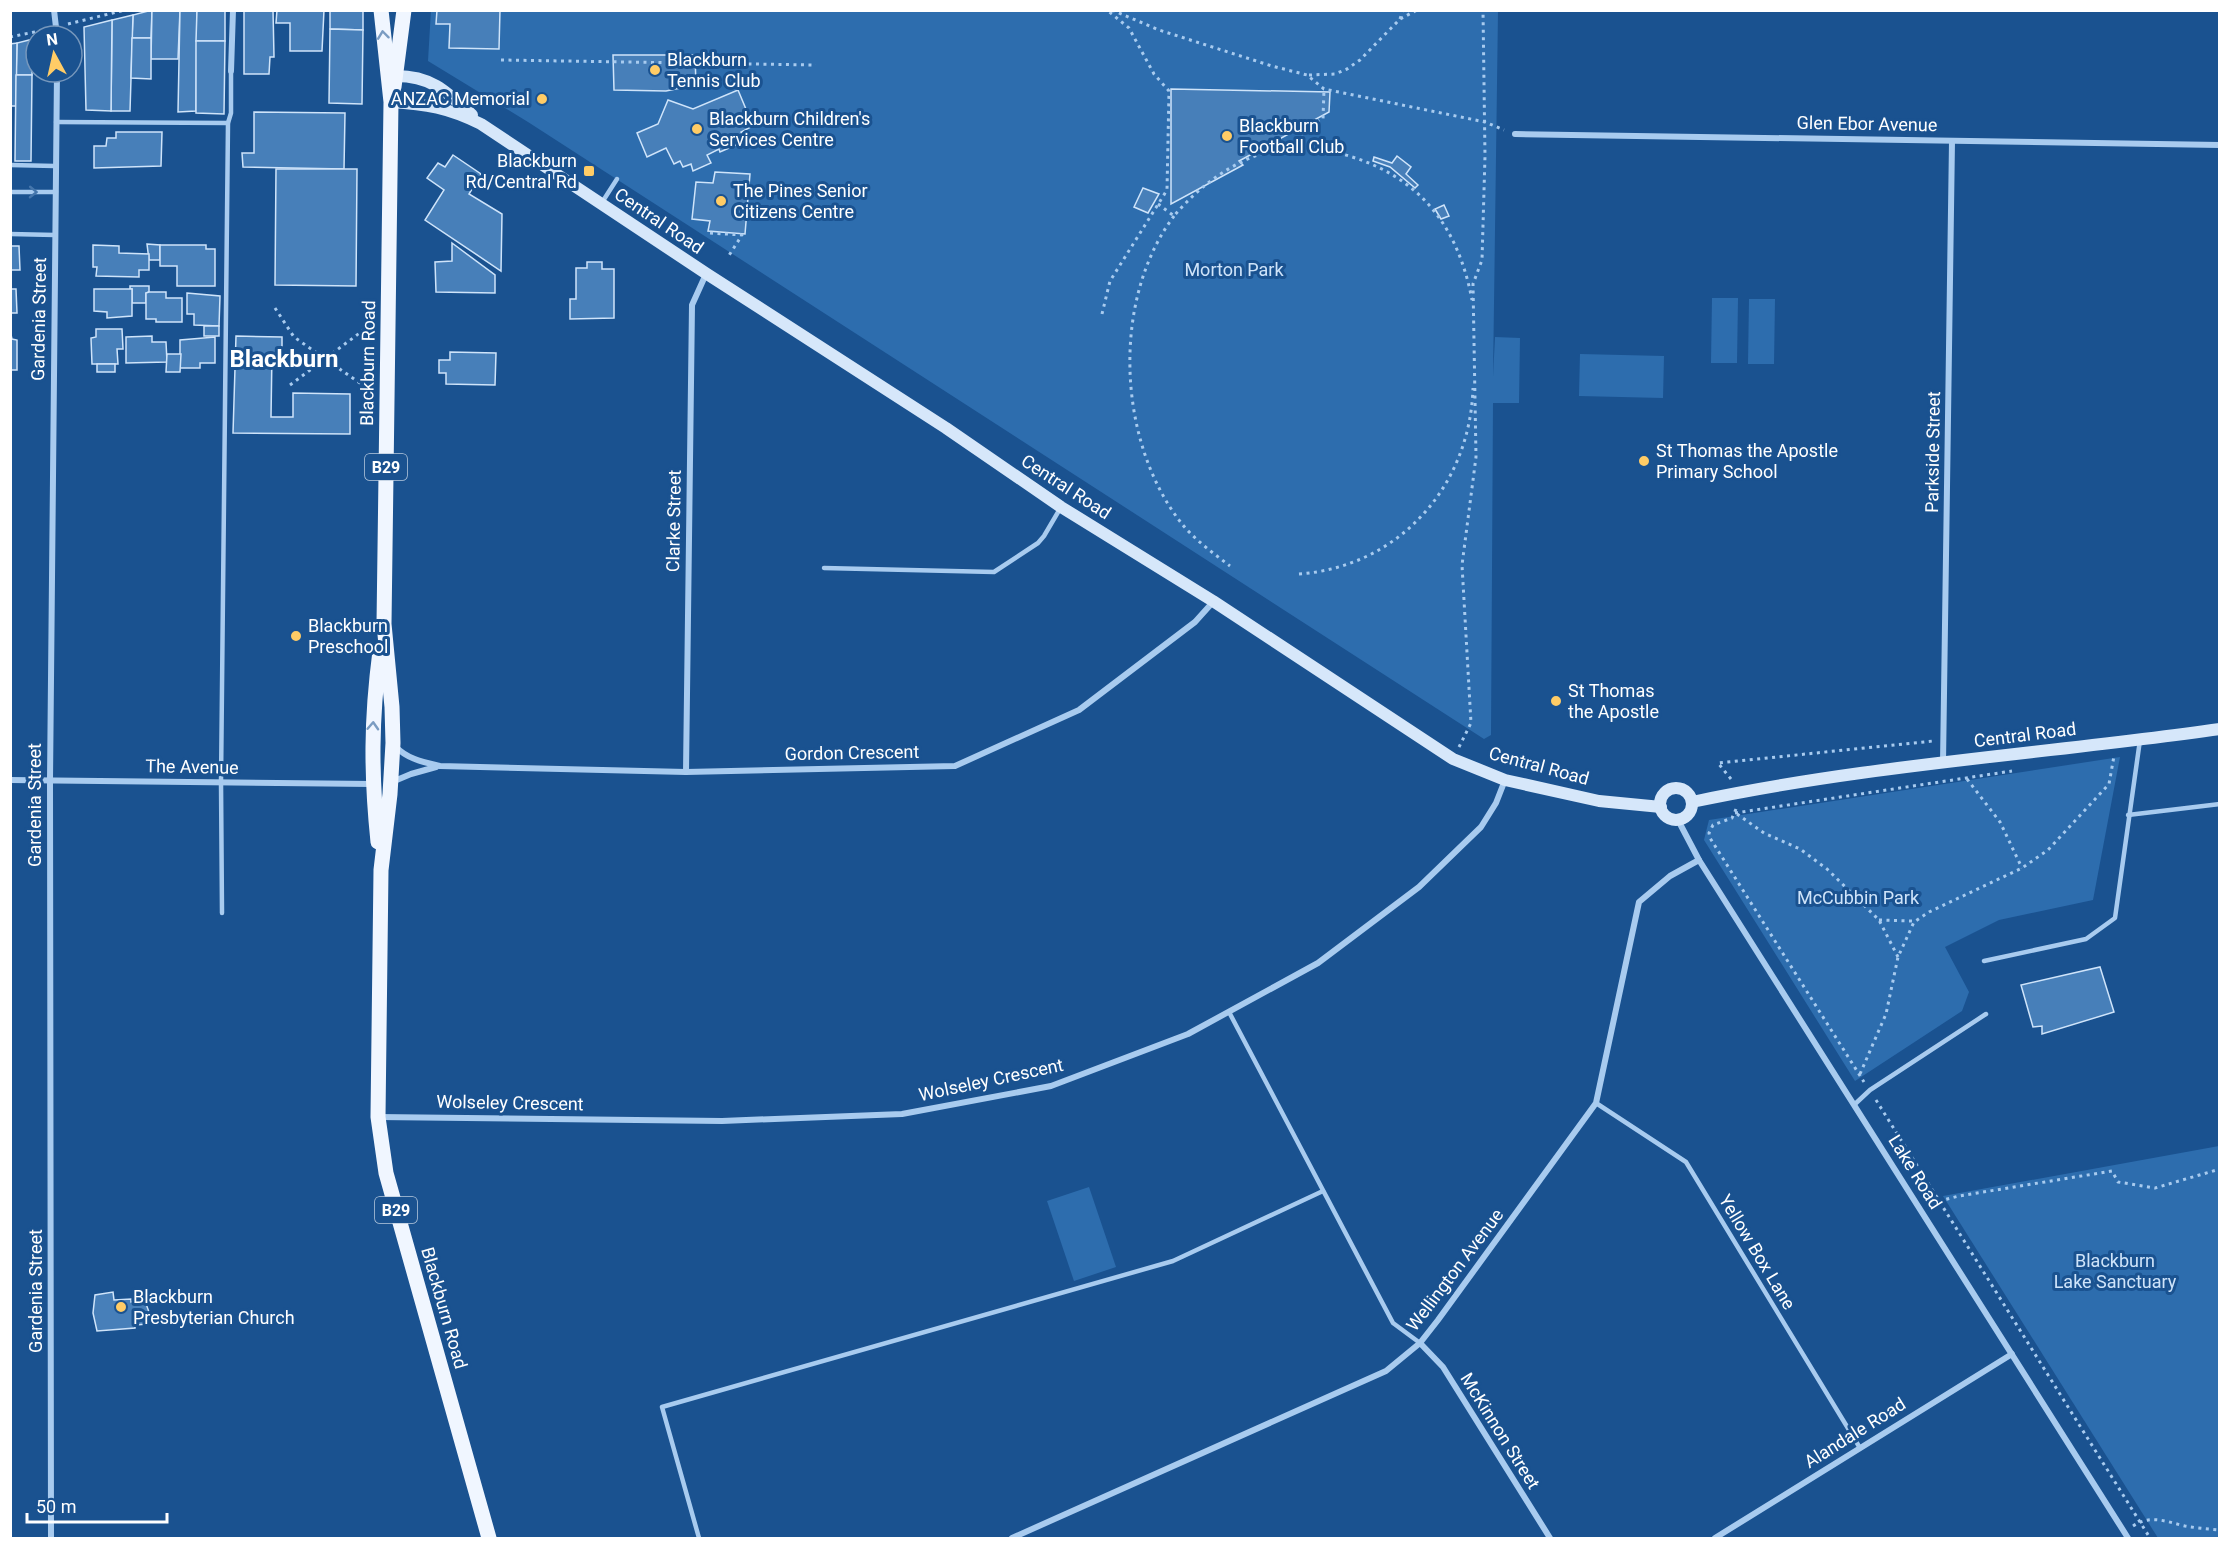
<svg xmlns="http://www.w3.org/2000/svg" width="2230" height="1549" viewBox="0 0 2230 1549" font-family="Roboto,sans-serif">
<rect width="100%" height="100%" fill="#1a5290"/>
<g fill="#2d6dae">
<polygon points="431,10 1498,11 1493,377 1495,337 1520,338 1519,403 1493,403 1491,735 1484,739 528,122 428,61"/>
<polygon points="1712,298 1738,298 1737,363 1711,363"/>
<polygon points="1749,299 1775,299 1774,364 1748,364"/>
<polygon points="1580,354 1664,356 1663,398 1579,396"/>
<polygon points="2120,757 2093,900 1999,920 1945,947 1969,992 1962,1011 1855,1081 1704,840 1709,820"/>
<polygon points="2219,1146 2219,1538 2158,1538 1943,1196"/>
<polygon points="1089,1187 1116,1267 1074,1281 1047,1201"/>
</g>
<g fill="#477fb9" stroke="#cfe4fa" stroke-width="1.5">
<polygon points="152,10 151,38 132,38 133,15"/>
<polygon points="152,10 180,10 178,59 151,59"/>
<polygon points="180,10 197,10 196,111 178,112"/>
<polygon points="197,10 225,10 225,41 196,41"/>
<polygon points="244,10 273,10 274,57 270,57 269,74 244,74"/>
<polygon points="277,10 324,10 322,51 290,51 290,23 276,23"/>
<polygon points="330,10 363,10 363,30 330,29"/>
<polygon points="437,10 500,10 499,49 449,48 450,24 436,24"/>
<polygon points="133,15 130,111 111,111 112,20"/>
<polygon points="112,20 111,111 86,110 84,27"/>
<polygon points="330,29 363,30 362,104 329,103"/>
<polygon points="132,38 151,38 151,79 131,78"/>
<polygon points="33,39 32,75 16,75 17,43"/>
<polygon points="196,41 225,41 224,114 196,113"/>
<polygon points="17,43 16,106 10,106 10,44"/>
<polygon points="613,55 695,55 696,85 666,91 614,90"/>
<polygon points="16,75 32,75 31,161 15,161"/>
<polygon points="1171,89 1330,92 1329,112 1239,161 1243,165 1171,204"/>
<polygon points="738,90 753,126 741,132 745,141 720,152 719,149 707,155 711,163 693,171 691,164 683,167 680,161 674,164 666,148 647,157 637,133 658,124 668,100 693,109"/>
<polygon points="254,112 345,113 344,169 243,167 242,153 254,153"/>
<polygon points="116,132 162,132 161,166 94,168 94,146 106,146 107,138 116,138"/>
<polygon points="453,155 481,174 469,194 502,214 501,271 425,220 444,190 427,178 438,163 445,167"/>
<polygon points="1397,156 1411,167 1406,174 1418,185 1415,188 1390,167 1373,161 1374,157 1392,163"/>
<polygon points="276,169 357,169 356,286 275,285"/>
<polygon points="715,172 750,174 745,234 708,231 710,221 692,219 696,182 713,183"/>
<polygon points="1143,188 1159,194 1148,213 1134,207"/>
<polygon points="1444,205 1449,216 1441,219 1435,209"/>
<polygon points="452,243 495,275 495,293 436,292 435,262 452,261"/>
<polygon points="147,244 160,245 160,260 149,260"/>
<polygon points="93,245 119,246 119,253 149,254 149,270 139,270 139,277 96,276 97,267 93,267"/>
<polygon points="160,245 206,245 206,249 215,249 215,286 177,286 177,266 160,266"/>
<polygon points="10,246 19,246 20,270 10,270"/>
<polygon points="587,262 602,262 602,269 614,269 614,318 570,319 570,299 576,299 576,268 587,268"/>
<polygon points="130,286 149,286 149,292 146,293 146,303 132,303 132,289 130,289"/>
<polygon points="10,289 16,289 17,313 10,313"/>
<polygon points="94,289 132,289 132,316 107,318 107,312 94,311"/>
<polygon points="149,292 166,292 166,298 182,298 182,322 156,322 156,319 146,319 146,293"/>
<polygon points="187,293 220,296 219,326 194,325 194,314 187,314"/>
<rect x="204" y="326" width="15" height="10"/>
<polygon points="96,329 122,329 123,349 117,349 118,364 92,364 91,338 96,337"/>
<polygon points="10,331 12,339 17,340 17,370 10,370"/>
<polygon points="152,336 152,342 166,342 167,362 126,363 126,337"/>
<polygon points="236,336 282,337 282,353 272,353 271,417 293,417 293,393 350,394 350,434 233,433"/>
<polygon points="215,337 215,363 200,363 200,368 180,368 180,340"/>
<polygon points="450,352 496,353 495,385 446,384 446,373 439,373 439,360 450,360"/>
<polygon points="167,354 181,354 180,372 166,372"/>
<rect x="97" y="364" width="18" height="8"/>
<polygon points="2100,967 2114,1012 2042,1034 2042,1026 2033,1027 2021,985"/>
<polygon points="113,1292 114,1300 131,1299 131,1302 145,1301 149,1312 147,1324 135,1325 135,1328 97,1331 93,1313 95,1295"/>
</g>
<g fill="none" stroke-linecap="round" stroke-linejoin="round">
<g stroke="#a8cbef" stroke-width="3" stroke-dasharray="3 4.5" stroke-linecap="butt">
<polyline points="1112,10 1159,30 1272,66 1307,75 1324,89 1485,122 1504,130"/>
<polyline points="1400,19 1403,10"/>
<polyline points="68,24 125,10"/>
<polyline points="10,37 44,30"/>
<polyline points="501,60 816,65"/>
<polyline points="1309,75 1335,74 1347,69 1360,60 1400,19 1417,10"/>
<path d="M1301,146C1396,158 1454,204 1472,300"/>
<path d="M1158,204L1174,216C1206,178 1250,149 1301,146L1302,129L1323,119L1324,89"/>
<path d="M1174,216C1111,300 1117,442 1182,524C1195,540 1213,553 1230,566"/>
<polyline points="710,233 742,235 728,257"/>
<polyline points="275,308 294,337 364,386"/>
<polyline points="1102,314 1110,281 1167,190 1169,91 1154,74 1129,28 1107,10"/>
<polyline points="290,385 365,329"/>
<path d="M1299,574C1398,567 1470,487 1473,388"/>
<polyline points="1459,747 1471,723 1462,565 1476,457 1473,284 1482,260 1485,156 1483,10"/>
<polyline points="1731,779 1718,763 1933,741"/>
<polyline points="1967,779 2000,822 2022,868"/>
<polyline points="1736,809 1732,818 1713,825 1709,833 1710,838 1864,1082"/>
<polyline points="1735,813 2012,771"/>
<polyline points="1737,814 1764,833 1800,849 1827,869 1879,920 1898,957"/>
<polyline points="1879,920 1913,921"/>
<polyline points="1860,1074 1886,1014 1898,957 1914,922 1929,912 2022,868 2048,850 2109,784 2114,756"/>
<polyline points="1876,1100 2150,1538"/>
<polyline points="1939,1201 1959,1196 2112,1171 2118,1182 2155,1188 2220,1169"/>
<path d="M2133,1526C2151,1514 2167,1522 2185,1526C2196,1528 2208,1529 2220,1530"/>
</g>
<g stroke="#a8cbef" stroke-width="4.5">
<polyline points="56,122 228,123"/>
<polyline points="10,165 55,166"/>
<polyline points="10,192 56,192"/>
<polyline points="601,204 617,179"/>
<polyline points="10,234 55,235"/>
<polyline points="824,568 994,572 1038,543 1044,536 1061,507"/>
<polyline points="2128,815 2220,804"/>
<polyline points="222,913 221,782 228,123 231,113 231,71"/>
<polyline points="1984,961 2086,939 2115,918 2140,740"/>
<polyline points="1229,1012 1393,1323 1420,1343"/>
<polyline points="1596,1103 1686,1162 1860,1448"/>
<polyline points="1854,1105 1870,1090 1986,1014"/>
<polyline points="699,1538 662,1407 1173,1261 1323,1191"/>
</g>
<g stroke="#a8cbef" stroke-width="6">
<polyline points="54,10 57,36"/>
<polyline points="231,71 233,10"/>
<polyline points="1515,134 2220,145"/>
<path d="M395,746C407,759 423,762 440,766L686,772L955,766L1079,710L1195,622L1213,602"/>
<polyline points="1943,763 1952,141"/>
<polyline points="686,772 692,305 706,274"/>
<polyline points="10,780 372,784"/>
<polyline points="392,782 411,774 436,767"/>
<polyline points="1678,820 1699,860 2128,1538"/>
<polyline points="378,1117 722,1121 902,1114 1051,1086 1188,1034 1318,963 1419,887 1481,827 1496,803 1505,780"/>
<polyline points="1420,1343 1443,1367 1550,1538"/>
<polyline points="51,1538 50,780 57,72"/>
<polyline points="1012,1538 1386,1371 1420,1343 1438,1320 1596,1103 1639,902 1670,876 1699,860"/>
<polyline points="1715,1538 2012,1354"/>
</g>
<g stroke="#d6e7fa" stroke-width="12">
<path d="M396,76C432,76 447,92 472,115"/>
<path d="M391,102C426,104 449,108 481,124L707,274L946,428L1061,507L1213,601L1453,759L1505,780L1599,801L1661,807"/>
<circle cx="1676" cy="804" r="16"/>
<path d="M1692,802C1865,765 2044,754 2220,729"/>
</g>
<g stroke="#f0f6ff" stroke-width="15">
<polyline points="381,10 391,102 384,624 392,707 393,743 390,794 381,870 378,1117 386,1173 489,1538"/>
<polyline points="394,87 404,10"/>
<path d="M378,842C371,774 371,720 380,651"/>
</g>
</g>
<defs><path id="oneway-chevron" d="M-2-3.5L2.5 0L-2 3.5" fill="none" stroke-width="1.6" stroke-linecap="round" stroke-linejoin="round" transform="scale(1.5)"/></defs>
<g stroke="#7a9cc2">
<use href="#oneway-chevron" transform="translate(383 35) rotate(-97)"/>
<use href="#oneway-chevron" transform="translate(373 726) rotate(-87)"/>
</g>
<use stroke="#4576ac" href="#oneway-chevron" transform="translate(33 192) rotate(1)"/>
<g fill="#fc6" stroke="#1a5290" stroke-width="2">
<circle cx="655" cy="70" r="6"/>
<circle cx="542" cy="99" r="6"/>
<circle cx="697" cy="129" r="6"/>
<circle cx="1227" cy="136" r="6"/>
<rect x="583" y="165" width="12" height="12" rx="3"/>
<circle cx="721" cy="201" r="6"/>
<circle cx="1644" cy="461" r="6"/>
<circle cx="296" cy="636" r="6"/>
<circle cx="1556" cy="701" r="6"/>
<circle cx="121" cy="1307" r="6"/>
</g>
<g text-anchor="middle" stroke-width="6" stroke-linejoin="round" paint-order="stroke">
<g fill="#1a5290" stroke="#bacbde" stroke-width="1.5">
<rect x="365" y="454" width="42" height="26" rx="4.5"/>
<rect x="375" y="1197" width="42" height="26" rx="4.5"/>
</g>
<g font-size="16" font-weight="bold" fill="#fff">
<text x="386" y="473">B29</text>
<text x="396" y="1216">B29</text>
</g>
<g font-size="18" fill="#fff" stroke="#1a5290" text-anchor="start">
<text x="667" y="66">Blackburn<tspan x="667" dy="21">Tennis Club</tspan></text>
<text x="530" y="105" text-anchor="end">ANZAC Memorial</text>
<text x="709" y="125">Blackburn Children's<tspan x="709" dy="21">Services Centre</tspan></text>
<text x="1239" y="132">Blackburn<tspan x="1239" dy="21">Football Club</tspan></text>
<text x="577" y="167" text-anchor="end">Blackburn<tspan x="577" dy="21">Rd/Central Rd</tspan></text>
<text x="733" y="197">The Pines Senior<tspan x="733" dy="21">Citizens Centre</tspan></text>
<text x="1656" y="457">St Thomas the Apostle<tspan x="1656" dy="21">Primary School</tspan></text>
<text x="308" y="632">Blackburn<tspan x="308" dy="21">Preschool</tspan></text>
<text x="1568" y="697">St Thomas<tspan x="1568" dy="21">the Apostle</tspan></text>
<text x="133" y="1303">Blackburn<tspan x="133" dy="21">Presbyterian Church</tspan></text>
</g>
<g font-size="18" fill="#fff" stroke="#1a5290">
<text transform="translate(1867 124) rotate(1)" y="6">Glen Ebor Avenue</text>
<text transform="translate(659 221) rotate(34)" y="6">Central Road</text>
<text transform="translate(39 319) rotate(-89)" y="6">Gardenia Street</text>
<text transform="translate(368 363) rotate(-89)" y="6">Blackburn Road</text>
<text transform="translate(1933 452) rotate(-89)" y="6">Parkside Street</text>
<text transform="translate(1066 487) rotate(33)" y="6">Central Road</text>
<text transform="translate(674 521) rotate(-89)" y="6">Clarke Street</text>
<text transform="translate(2025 735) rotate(-7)" y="6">Central Road</text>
<text transform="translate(852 753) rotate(-1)" y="6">Gordon Crescent</text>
<text transform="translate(1539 766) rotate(15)" y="6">Central Road</text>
<text transform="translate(192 767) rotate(1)" y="6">The Avenue</text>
<text transform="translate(35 805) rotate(-90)" y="6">Gardenia Street</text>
<text transform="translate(991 1080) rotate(-12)" y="6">Wolseley Crescent</text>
<text transform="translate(510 1103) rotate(1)" y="6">Wolseley Crescent</text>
<text transform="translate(1915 1172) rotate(58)" y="6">Lake Road</text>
<text transform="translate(1757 1252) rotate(59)" y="6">Yellow Box Lane</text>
<text transform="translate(1455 1270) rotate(-53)" y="6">Wellington Avenue</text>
<text transform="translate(36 1291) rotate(-90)" y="6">Gardenia Street</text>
<text transform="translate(444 1308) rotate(74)" y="6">Blackburn Road</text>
<text transform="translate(1500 1431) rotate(58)" y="6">McKinnon Street</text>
<text transform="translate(1855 1433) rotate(-32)" y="6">Alandale Road</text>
</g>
<g font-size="18" fill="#cfe4fa" stroke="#1a5290">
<text x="1234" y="276">Morton Park</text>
<text x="1858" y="904">McCubbin Park</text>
<text x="2115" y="1267">Blackburn<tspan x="2115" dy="21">Lake Sanctuary</tspan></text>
</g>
<g font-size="24" font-weight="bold" fill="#fff" stroke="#1a5290">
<text x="284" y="367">Blackburn</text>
</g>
</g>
<rect width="2230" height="1549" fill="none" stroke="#ffffff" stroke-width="24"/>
<g transform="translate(54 54) rotate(352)"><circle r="28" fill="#1a5290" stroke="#7697bc" stroke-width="1.5"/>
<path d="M0-4.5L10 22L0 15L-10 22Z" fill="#ffcc66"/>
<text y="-9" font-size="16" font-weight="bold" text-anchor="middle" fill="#ffffff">N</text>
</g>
<path d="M27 1513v9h140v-9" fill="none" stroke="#ffffff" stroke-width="3"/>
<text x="36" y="1513" font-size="18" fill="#ffffff" stroke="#1a5290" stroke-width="4.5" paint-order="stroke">50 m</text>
</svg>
